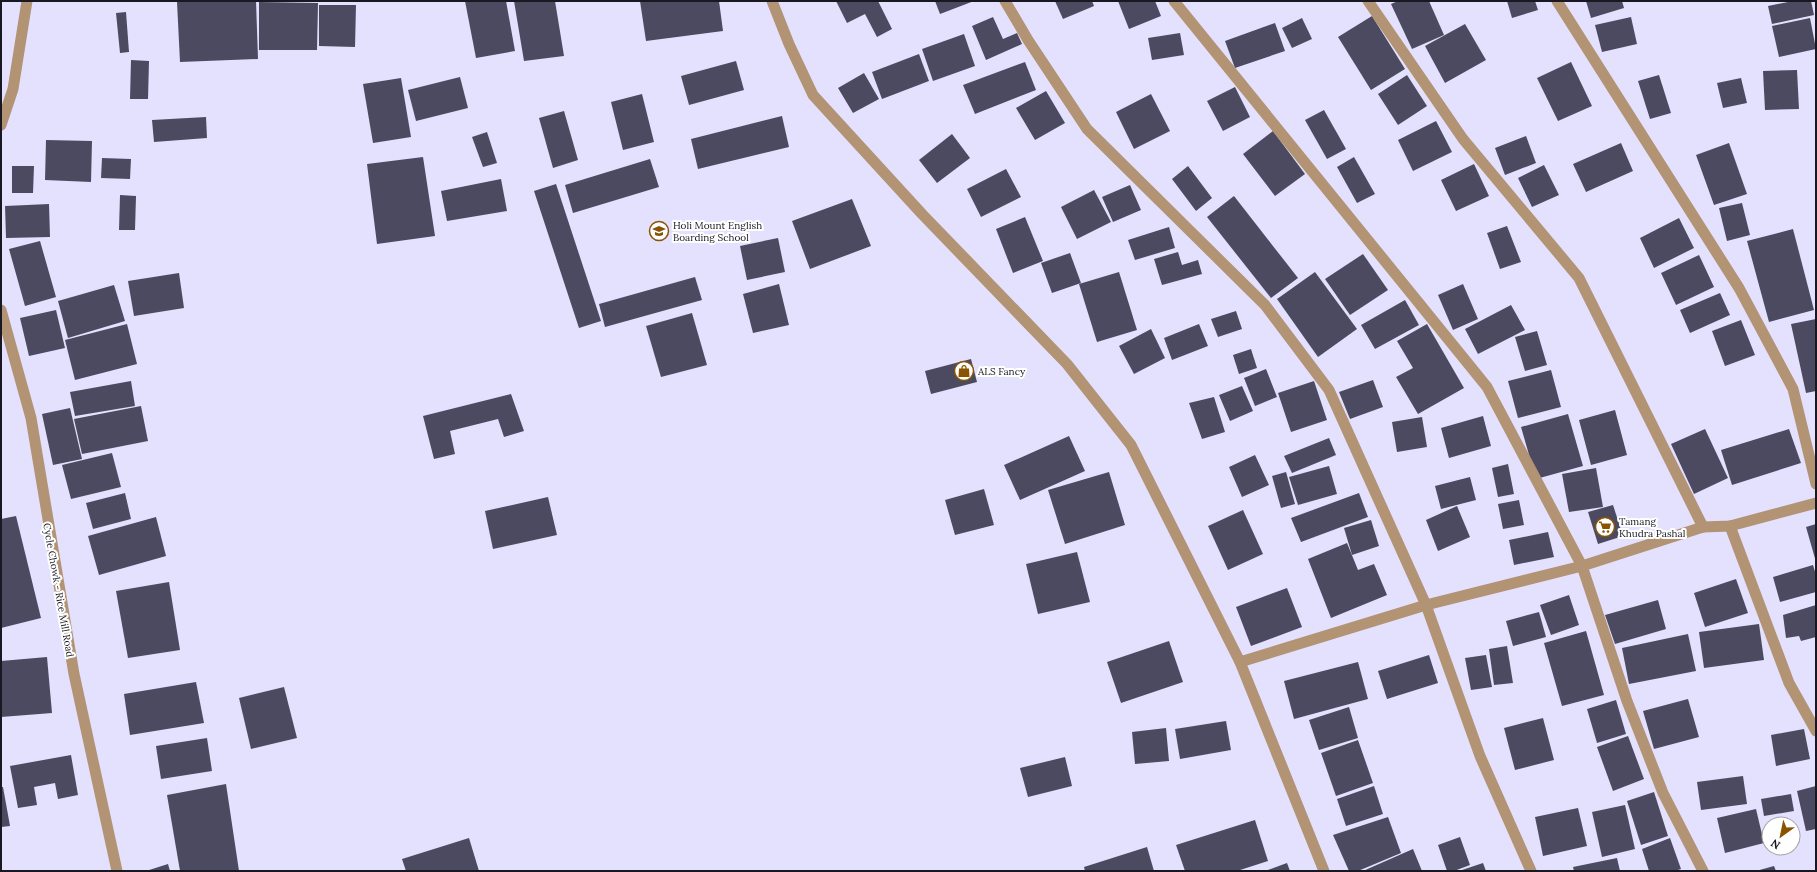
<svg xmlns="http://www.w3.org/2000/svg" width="1817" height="872" viewBox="0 0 1817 872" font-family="Lora,serif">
<rect width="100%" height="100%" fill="#e4e1ff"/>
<g fill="#4c4a61">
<polygon points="199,1 256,1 258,59 180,62 177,2"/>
<polygon points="465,1 506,1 515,51 476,58"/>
<polygon points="514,1 555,1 564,56 524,61"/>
<polygon points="640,1 719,1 723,31 646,41"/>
<polygon points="836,1 878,1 892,29 877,37 865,14 847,23"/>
<polygon points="935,1 974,1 940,14"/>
<polygon points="1055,1 1092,1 1094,6 1063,19"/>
<polygon points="1118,1 1155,1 1161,16 1129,29"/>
<polygon points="1398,1 1429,1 1444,35 1412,49 1391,4"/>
<polygon points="1507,1 1535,1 1538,10 1512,18"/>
<polygon points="1586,1 1622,1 1624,8 1591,18"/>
<polygon points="1793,1 1811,1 1814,15 1772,24 1768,6"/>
<polygon points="259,2 318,3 317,50 259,50"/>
<polygon points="319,5 356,5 355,47 319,46"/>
<polygon points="126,12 129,52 120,53 116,13"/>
<polygon points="1372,16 1405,69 1371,90 1338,37"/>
<polygon points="993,17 1003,39 1017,33 1022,44 986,60 972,26"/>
<polygon points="1631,17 1637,44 1602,52 1595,25"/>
<polygon points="1302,18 1312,39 1292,48 1282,28"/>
<polygon points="1810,18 1816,49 1779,57 1772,26"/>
<polygon points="1275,23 1285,51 1235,68 1225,41"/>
<polygon points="1465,24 1486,60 1445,83 1425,46"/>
<polygon points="1180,33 1184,55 1152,60 1148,38"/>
<polygon points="964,34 975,66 933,81 922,49"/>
<polygon points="919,54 929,81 882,99 872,72"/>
<polygon points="131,60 149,61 148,99 130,99"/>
<polygon points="736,61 744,90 689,105 681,76"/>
<polygon points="1025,62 1036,90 975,114 963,85"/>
<polygon points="1571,62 1592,106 1558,121 1537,78"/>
<polygon points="1797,70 1799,109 1765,110 1763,71"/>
<polygon points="864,73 879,99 853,113 838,88"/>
<polygon points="1407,75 1427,106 1398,125 1378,94"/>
<polygon points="1659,75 1671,113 1650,119 1638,81"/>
<polygon points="460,77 468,108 416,121 408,90"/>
<polygon points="401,78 411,137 373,143 363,84"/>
<polygon points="1741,78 1747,103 1723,108 1717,83"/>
<polygon points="1235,87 1250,117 1223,131 1207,101"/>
<polygon points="1046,91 1065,123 1035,140 1016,108"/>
<polygon points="642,94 654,142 623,150 611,102"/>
<polygon points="1151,94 1170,131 1134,149 1116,112"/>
<polygon points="1324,110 1346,149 1327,159 1305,120"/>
<polygon points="564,111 578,160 553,168 539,118"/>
<polygon points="782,116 789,147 698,169 691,139"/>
<polygon points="206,117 207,138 154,142 152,120"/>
<polygon points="1436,121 1452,152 1413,171 1398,140"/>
<polygon points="1273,131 1305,174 1275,196 1243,154"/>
<polygon points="487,132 497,163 483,167 472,137"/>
<polygon points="952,134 970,158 937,183 919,160"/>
<polygon points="1526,136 1536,163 1505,175 1495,148"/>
<polygon points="46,140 92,141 91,182 45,180"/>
<polygon points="1621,143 1633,171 1586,192 1573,164"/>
<polygon points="1729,143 1747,194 1714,205 1696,155"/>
<polygon points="423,157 435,236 377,244 367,164"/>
<polygon points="1354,157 1375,194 1357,203 1337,167"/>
<polygon points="102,158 131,159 130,179 101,178"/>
<polygon points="650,159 659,187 573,213 565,185"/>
<polygon points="1474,164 1489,196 1456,211 1441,180"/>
<polygon points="1544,165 1559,195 1532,207 1518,178"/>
<polygon points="12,166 34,166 33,193 12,193"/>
<polygon points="1188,166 1212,198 1196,211 1172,179"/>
<polygon points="1006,169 1021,197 981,217 967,189"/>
<polygon points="501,179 507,211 447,221 441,191"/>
<polygon points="556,184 601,321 579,328 534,191"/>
<polygon points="1130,185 1141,210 1113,222 1102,197"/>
<polygon points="1094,190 1111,222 1077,239 1061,207"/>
<polygon points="120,195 136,196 135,230 119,230"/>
<polygon points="1234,196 1298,278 1271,298 1207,217"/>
<polygon points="852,199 871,246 810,269 792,221"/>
<polygon points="1742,203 1750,235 1727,241 1719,208"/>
<polygon points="49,204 50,237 6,238 5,206"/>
<polygon points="1025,217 1043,261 1013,273 996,229"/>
<polygon points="1679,218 1694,248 1654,268 1640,238"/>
<polygon points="1507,226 1521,262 1500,269 1487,233"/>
<polygon points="1169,227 1175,248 1135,260 1128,240"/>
<polygon points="1793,229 1814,310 1769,322 1747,241"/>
<polygon points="778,238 785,272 747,280 740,246"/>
<polygon points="40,241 56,297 25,306 9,249"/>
<polygon points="1178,252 1182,265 1198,260 1202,274 1162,285 1154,259"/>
<polygon points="1070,253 1081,283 1052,293 1041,263"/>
<polygon points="1363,254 1388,290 1350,315 1325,279"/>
<polygon points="1699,255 1714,287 1676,305 1661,273"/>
<polygon points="1119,272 1137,330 1097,342 1079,284"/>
<polygon points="1315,272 1357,329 1318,357 1277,299"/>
<polygon points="179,273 184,308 134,316 128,281"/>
<polygon points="695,277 702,300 605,327 599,304"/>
<polygon points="779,284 789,325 753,333 743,294"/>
<polygon points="1463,284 1478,319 1453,330 1438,295"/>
<polygon points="114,285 125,321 68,338 58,301"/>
<polygon points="1720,293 1730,315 1690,333 1680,310"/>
<polygon points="1405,300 1419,325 1375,349 1361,325"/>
<polygon points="1511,305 1525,330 1478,354 1465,329"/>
<polygon points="56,310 65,348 29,356 20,318"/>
<polygon points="1236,311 1242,329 1218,337 1211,319"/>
<polygon points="692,313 707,365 661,377 646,326"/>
<polygon points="1816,319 1816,391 1806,393 1791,324"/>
<polygon points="1741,320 1755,355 1725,366 1712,331"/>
<polygon points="127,324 137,364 75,380 65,340"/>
<polygon points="1199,324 1208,346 1172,360 1164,338"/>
<polygon points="1427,324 1464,388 1418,414 1396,377 1413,368 1397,341"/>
<polygon points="1151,329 1165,358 1134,374 1119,346"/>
<polygon points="1537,331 1547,365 1525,371 1515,337"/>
<polygon points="1251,349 1257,368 1239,374 1233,355"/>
<polygon points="971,359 977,382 931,394 925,371"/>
<polygon points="1266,369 1277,397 1255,406 1244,378"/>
<polygon points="1551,370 1561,407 1518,418 1508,381"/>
<polygon points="1373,380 1383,407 1350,419 1339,392"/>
<polygon points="131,381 135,406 75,416 70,392"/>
<polygon points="1314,381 1327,420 1291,432 1278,393"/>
<polygon points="1242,386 1253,411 1230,421 1219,395"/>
<polygon points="511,394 524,431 504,437 498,419 450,431 455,454 434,459 423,416"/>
<polygon points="1214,397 1225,432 1202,439 1189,403"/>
<polygon points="141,406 148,441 82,454 74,419"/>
<polygon points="70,408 82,459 53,465 42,414"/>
<polygon points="1615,410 1627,455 1591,465 1579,420"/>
<polygon points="1568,414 1583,466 1536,479 1521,427"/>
<polygon points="1483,416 1491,446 1449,458 1441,428"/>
<polygon points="1422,417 1427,447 1397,452 1392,422"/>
<polygon points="1705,429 1728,478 1694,494 1671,444"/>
<polygon points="1789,429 1801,463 1732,485 1721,450"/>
<polygon points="1069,436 1085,471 1020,500 1004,465"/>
<polygon points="1329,438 1336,455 1292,473 1284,456"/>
<polygon points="112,453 121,487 71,499 62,465"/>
<polygon points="1255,455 1269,485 1242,497 1229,467"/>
<polygon points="1508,464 1514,494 1498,497 1492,468"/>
<polygon points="1329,466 1337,494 1298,505 1289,477"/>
<polygon points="1596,468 1603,507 1569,512 1562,474"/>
<polygon points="1109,472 1125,525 1065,544 1048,490"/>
<polygon points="1286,472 1295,504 1281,508 1272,476"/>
<polygon points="1470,477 1476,500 1441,509 1435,486"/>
<polygon points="984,489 994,525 955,535 945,500"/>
<polygon points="125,493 131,519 93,529 86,503"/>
<polygon points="1359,493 1368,517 1301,542 1291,518"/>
<polygon points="548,497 557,535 493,549 485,511"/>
<polygon points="1519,500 1524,525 1503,529 1498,504"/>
<polygon points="1613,505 1623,536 1598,544 1588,512"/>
<polygon points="1457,506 1470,537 1438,551 1426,520"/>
<polygon points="1243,510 1263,554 1228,570 1208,526"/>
<polygon points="16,516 41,618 1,628 1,519"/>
<polygon points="156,517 166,556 99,575 88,536"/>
<polygon points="1371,520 1379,546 1352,555 1344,528"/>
<polygon points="1816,524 1816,562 1806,527"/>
<polygon points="1548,532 1554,557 1514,565 1509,540"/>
<polygon points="1347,543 1358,570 1374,564 1387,595 1331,618 1308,559"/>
<polygon points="1077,552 1090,602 1038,614 1026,564"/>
<polygon points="1813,565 1816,575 1816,592 1780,602 1773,577"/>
<polygon points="1736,579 1748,613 1705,627 1694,593"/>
<polygon points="169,582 180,650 128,658 116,591"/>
<polygon points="1287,588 1302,627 1251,646 1236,607"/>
<polygon points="1569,595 1579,625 1551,635 1540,605"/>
<polygon points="1658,600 1666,629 1615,644 1605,615"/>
<polygon points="1816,605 1816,637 1801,641 1799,636 1786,638 1783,615"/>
<polygon points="1539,612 1546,637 1513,646 1506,621"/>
<polygon points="1759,624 1764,660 1704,668 1699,632"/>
<polygon points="1586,631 1604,695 1562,706 1544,643"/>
<polygon points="1688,634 1696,671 1629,684 1622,648"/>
<polygon points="1169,641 1183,682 1121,703 1107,662"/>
<polygon points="1507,646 1513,683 1494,685 1489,649"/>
<polygon points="1429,655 1438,683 1387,699 1378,671"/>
<polygon points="1486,655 1492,687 1471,690 1465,658"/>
<polygon points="47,657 52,713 1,717 1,661"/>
<polygon points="1358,662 1368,699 1294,719 1284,681"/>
<polygon points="196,682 204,723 130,735 124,694"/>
<polygon points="284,687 297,738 251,749 239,698"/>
<polygon points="1688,699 1699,737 1654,749 1643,711"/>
<polygon points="1616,700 1626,734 1597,743 1587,709"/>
<polygon points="1349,707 1358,738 1319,750 1309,720"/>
<polygon points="1543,718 1554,760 1515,770 1504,728"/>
<polygon points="1226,721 1231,750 1180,759 1175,729"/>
<polygon points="1166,728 1169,761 1135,764 1132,732"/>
<polygon points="1804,729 1810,759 1776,766 1771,735"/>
<polygon points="1628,736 1644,779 1613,791 1597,747"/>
<polygon points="207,738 212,771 161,779 156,746"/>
<polygon points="1358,740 1373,783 1336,796 1321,753"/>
<polygon points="71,755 78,795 58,799 55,783 34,787 37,805 18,808 10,766"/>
<polygon points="1065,757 1072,786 1028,797 1020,768"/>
<polygon points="1743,776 1747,804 1701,810 1697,782"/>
<polygon points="226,784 239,871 180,871 167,795"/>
<polygon points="1374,786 1383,814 1346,826 1337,799"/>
<polygon points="1816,786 1816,829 1806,831 1797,791"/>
<polygon points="1,787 3,787 10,826 1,827"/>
<polygon points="1654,792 1668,836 1641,845 1627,801"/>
<polygon points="1791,794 1794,811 1764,816 1761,799"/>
<polygon points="1625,805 1635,849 1602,857 1592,812"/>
<polygon points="1578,808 1587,846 1543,856 1535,817"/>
<polygon points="1756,809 1764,843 1725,853 1717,818"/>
<polygon points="1388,817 1401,853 1358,871 1349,871 1333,835"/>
<polygon points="1255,820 1268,861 1237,871 1185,871 1176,845"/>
<polygon points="1460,837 1470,865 1454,871 1447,871 1438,845"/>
<polygon points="469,838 479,871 406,871 402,859"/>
<polygon points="1670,838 1681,869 1675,871 1649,871 1642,849"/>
<polygon points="1147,847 1154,871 1085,871 1084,867"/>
<polygon points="1413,849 1422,871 1363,871"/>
<polygon points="1617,858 1620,871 1574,871 1573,867"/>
<polygon points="1287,863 1290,871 1265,871"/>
<polygon points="1483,863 1486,871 1459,871"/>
<polygon points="168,864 170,871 146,871"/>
<polygon points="1774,866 1776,871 1756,871"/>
</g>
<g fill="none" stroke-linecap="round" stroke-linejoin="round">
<g stroke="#b29374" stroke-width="11">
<polyline points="772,1 789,44 813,95 922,214 1067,364 1131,445 1240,662 1324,871"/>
<polyline points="1005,1 1028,40 1087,129 1265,305 1329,390 1426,605 1480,756 1531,871"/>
<polyline points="1174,1 1487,387 1582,566 1627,701 1663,793 1703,871"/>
<polyline points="1368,1 1463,139 1579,278 1703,527"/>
<polyline points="1557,1 1739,288 1793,389 1816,484"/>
<polyline points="1,125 13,89 27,1"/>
<polyline points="1,310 31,418 74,674 117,871"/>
<polyline points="1730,526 1789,683 1816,731"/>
<polyline points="1240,662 1426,605 1582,566 1703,527 1730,526 1816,503"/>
</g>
</g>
<defs>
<g id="school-ring" transform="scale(1)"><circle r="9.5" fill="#fff" stroke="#895302" stroke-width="1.5"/><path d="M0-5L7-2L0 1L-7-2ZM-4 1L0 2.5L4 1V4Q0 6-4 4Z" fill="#895302"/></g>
<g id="shop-ring" transform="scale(1)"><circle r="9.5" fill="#fff" stroke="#895302" stroke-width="1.5"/><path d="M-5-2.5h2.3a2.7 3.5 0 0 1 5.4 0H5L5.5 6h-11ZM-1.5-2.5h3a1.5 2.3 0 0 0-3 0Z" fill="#895302"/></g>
<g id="supermarket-ring" transform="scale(1)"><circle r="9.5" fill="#fff" stroke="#895302" stroke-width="1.5"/><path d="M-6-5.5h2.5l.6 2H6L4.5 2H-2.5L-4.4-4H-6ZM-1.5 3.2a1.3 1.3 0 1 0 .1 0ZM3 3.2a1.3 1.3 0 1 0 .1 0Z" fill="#895302"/></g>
</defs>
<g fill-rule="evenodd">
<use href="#school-ring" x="659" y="231"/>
<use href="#shop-ring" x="964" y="371"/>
<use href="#supermarket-ring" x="1605" y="527"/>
</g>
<g text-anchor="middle" stroke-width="4" stroke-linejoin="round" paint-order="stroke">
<g font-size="10" fill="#191822" stroke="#fff" text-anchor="start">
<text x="673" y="229">Holi Mount English<tspan x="673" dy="12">Boarding School</tspan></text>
<text x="978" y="375">ALS Fancy</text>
<text x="1619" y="525">Tamang<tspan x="1619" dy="12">Khudra Pashal</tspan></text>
</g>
<g font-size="10" fill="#191822" stroke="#fff">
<text transform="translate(59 590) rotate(80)" y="4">Cycle Chowk - Rice Mill Road</text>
</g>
</g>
<rect width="1817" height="872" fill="none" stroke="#191822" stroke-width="4"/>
<g transform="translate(1781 836) rotate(213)"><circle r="19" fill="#ffffff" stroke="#a3a3a7"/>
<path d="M0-3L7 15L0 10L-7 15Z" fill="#895302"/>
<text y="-6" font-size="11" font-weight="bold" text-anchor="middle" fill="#191822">N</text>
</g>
</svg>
